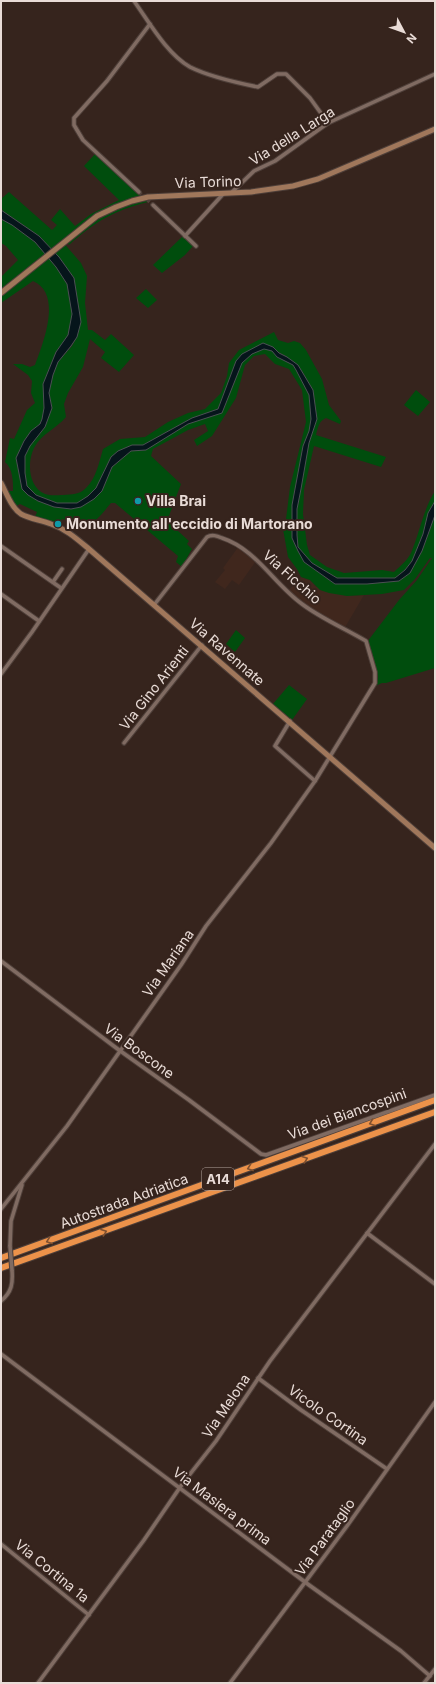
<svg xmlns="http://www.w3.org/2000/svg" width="436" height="1684" viewBox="0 0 436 1684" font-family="Inter,sans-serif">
<rect width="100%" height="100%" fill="#36241d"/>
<g fill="#40271d">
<polygon points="239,546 256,561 239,585 232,580 225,589 215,582 225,570 223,568"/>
<polygon points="301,577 310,580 315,586 347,596 364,595 344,629 328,621 288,591"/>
</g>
<g fill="#004d0d">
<path d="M95,154L142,197L91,218L62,241L81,263L87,276L85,303L88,330H92L105,340L111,334L134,355L119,372L101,358L105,352L90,339L83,367L68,393L64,404L66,417C56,429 42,433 34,448C27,462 28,487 45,494C50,496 58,495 63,495C72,494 79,495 86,488C96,478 99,463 103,449L120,439L145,437L168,422L188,413L205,409L221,393L227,376L229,363L239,350L274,332L278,340L288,343L294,341L300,343L306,350L322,379L329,405L341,421L340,424L326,418C319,421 318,427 316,435L386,457L381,467L314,446L304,490L303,514L307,545L310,555L327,567L344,573L382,570L394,572C400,566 407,561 411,553C420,532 423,510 435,491V501L428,513L423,534L412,561L405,570L395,578H337L312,563L298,547L297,535V509L301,489L309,443L317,419L313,390L302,371L287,357L263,343L236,361L218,409L192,418L143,445H132L111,457L96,488L88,496L77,503H57L36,495L27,486L25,473V456L30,446L45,427L52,408L49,393L53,375L58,362L72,346L77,337L81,322L74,278L59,257L39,236L3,211L1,206V199L9,192L52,230L57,225L51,220L60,209L75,226L91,214L119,200L84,166Z"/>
<path d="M146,200L148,202C115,210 94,222 69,245L67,242C94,221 112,209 146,200Z"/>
<path d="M1,219L12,225L35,242L56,267L67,284L72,314L68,335L56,352L43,384L44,408L42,419L40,424L31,431L24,441L16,458L22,489L38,501L54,507L71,509L102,491L112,467L131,451L146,450L188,424L222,413L242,363L252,354L264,349L272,351L277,356L293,365L296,370L309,395L311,419L309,431L303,446L292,505V538L298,551L326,578L352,583L367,584L399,581L410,573L422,551L435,515V668L386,683H382L375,686L378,677L367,642L399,600L417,580L432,558H430L415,579L404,590L382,594L347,596L329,593L320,590L310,580L301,577L297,569L288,557L283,529L286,519L290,487L306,422L302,390L289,369L275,364L265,354L254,356L245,365L236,398L212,436L197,446L194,440L208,431L205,424L188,430L153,449L151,456L181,484L167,521L189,541L187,544L192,549C188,555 186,561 182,567L176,562L178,556L115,503H111C104,511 95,525 84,525C77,525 68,520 62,519L59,525L35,517L37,512L20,504L16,506L8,491H13C13,481 13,469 5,462L10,438L14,439L27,410L35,403L31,393L32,381L28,375L13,364H22L30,367L35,365C43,343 63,294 33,281L1,303V277L18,260L6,246L1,243Z"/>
<polygon points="183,236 194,245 185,255 162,273 153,265"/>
<polygon points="146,289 157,300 148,308 136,298"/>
<polygon points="416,390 430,402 418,416 404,405"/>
<polygon points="236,630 245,638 235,652 226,644"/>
<polygon points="289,685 307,699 292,720 273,704"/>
</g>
<polygon fill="#06151b" stroke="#4a5153" points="1,210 39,236 59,257 74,278 81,322 77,337 71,346 58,362 53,375 49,393 52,408 45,427 30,446 25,456 25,473 27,486 36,495 57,503 77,503 88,496 96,488 111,457 118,451 132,445 143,445 192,418 218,409 236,361 242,354 263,343 273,347 279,353 287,357 298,365 313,390 317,419 309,443 301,489 297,509 297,535 298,547 312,563 337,578 395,578 405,570 412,561 423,534 428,513 435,501 435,515 422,551 410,573 399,581 367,584 335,584 304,562 298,551 292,538 292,505 303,446 309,431 311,419 309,395 296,370 293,365 277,357 272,351 264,349 252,354 242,363 222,413 188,424 146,450 131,451 112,467 102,491 94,499 81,507 71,509 54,507 38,501 28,495 22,489 16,458 24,441 31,431 40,424 42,419 44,408 43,384 56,352 68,335 72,314 67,284 56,267 35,242 12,225 1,219"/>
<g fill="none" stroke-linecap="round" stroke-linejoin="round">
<polyline stroke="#514039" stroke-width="3.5" stroke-dasharray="3.5 2" stroke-linecap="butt" points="139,192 153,205"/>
<g stroke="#4e3f39" stroke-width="5.5">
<g id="minor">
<path d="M134,1C149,22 167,54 190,67C208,76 238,83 258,87L277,74H286L310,98L328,123"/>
<polyline points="139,192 83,140 74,125 74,118 107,81 150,24"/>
<polyline points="231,193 254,171 275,161 328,123 435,74"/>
<polyline points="153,205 196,246"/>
<polyline points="185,236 224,193"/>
<polyline points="1,546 61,588"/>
<polyline points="53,582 62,569"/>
<polyline points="1,594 39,621"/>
<polyline points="1,674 32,632 89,549"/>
<polyline points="290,721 275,746 315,781"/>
<polyline points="124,743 202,645"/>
<polyline points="1,961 119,1050 189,1100 261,1154 266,1155 435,1095"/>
<path d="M1,1209L67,1126L181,965L206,926L271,843L315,781L375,683V672L366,641C344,628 322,619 302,604C274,584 256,549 222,538C217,536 212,534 207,537L154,605"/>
<polyline points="367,1233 435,1284"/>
<polyline points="10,1246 11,1221 22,1185"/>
<path d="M1,1301C12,1292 13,1283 12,1270"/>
<polyline points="1,1354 309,1585 401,1651 430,1676"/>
<polyline points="258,1378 301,1410 387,1469"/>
<polyline points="1,1544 89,1615"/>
<polyline points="38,1683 144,1540 183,1483 216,1441 270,1361 435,1144"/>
<polyline points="230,1683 347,1526 435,1402"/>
<polyline points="424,1683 435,1669"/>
</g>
</g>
<g stroke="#4e3f39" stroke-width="7">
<g id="secondary">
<polyline points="1,293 97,216 116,207 132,201 148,197 251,192 293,186 318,179 435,129"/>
<path d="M1,483C7,494 11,507 21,514C30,519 41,520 51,524C66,529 77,539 89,549L435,848"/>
</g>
</g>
<g stroke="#4e3f39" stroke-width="8">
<g id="motorway">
<polyline points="1,1258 435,1100"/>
<polyline points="1,1268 435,1112"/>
</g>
</g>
<use href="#minor" stroke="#806b62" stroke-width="3.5"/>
<use href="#secondary" stroke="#a0775b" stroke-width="5"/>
<use href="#motorway" stroke="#ec924a" stroke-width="6"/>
<g stroke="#4e3f39" stroke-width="5.5" stroke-linecap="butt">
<polyline id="minor-bridge" points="10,1246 12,1270"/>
</g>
<use href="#minor-bridge" stroke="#806b62" stroke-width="3.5"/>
</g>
<defs><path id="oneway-chevron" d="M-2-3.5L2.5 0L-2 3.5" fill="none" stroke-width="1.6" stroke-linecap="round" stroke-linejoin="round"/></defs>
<g stroke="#7f502f">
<use href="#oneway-chevron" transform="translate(372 1123) rotate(160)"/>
<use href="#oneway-chevron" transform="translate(305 1159) rotate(-20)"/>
<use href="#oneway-chevron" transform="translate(250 1168) rotate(160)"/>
<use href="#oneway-chevron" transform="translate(104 1232) rotate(-20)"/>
<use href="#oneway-chevron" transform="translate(49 1241) rotate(160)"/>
</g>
<g fill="#0f9aa8" stroke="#36241d" stroke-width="1.5">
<circle cx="138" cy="501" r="4"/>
<circle cx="58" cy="524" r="4"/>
</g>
<g text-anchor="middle" stroke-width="4" stroke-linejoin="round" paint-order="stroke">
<rect fill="#36241d" stroke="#b3a59f" stroke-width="1" x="202" y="1168" width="32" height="22" rx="3"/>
<g font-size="13" font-weight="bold" fill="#e9dcd7">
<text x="218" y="1184">A14</text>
</g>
<g font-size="14" fill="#e9dcd7" stroke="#36241d">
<text transform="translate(292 136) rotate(-32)" y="5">Via della Larga</text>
<text transform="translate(208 182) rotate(-2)" y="5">Via Torino</text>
<text transform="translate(292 577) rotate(42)" y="5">Via Ficchio</text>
<text transform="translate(227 652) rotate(41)" y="5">Via Ravennate</text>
<text transform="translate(154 688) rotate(-52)" y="5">Via Gino Arienti</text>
<text transform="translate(168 963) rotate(-55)" y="5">Via Mariana</text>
<text transform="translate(139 1051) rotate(36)" y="5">Via Boscone</text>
<text transform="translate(347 1114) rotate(-20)" y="5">Via dei Biancospini</text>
<text transform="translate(124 1201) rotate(-20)" y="5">Autostrada Adriatica</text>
<text transform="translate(226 1406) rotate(-56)" y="5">Via Melona</text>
<text transform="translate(328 1415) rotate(35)" y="5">Vicolo Cortina</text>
<text transform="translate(222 1506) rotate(37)" y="5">Via Masiera prima</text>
<text transform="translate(325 1537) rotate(-54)" y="5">Via Parataglio</text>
<text transform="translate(52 1571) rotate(39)" y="5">Via Cortina 1a</text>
</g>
<g font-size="14" font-weight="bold" fill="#e9dcd7" stroke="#36241d" text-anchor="start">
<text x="146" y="506">Villa Brai</text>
<text x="66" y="529">Monumento all'eccidio di Martorano</text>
</g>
</g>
<rect width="436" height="1684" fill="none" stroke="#e9dcd7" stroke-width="4"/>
<g transform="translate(404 32) rotate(131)" stroke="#36241d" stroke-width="3" paint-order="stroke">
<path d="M0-3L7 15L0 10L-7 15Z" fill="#e9dcd7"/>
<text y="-6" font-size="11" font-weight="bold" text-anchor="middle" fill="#e9dcd7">N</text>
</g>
</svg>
